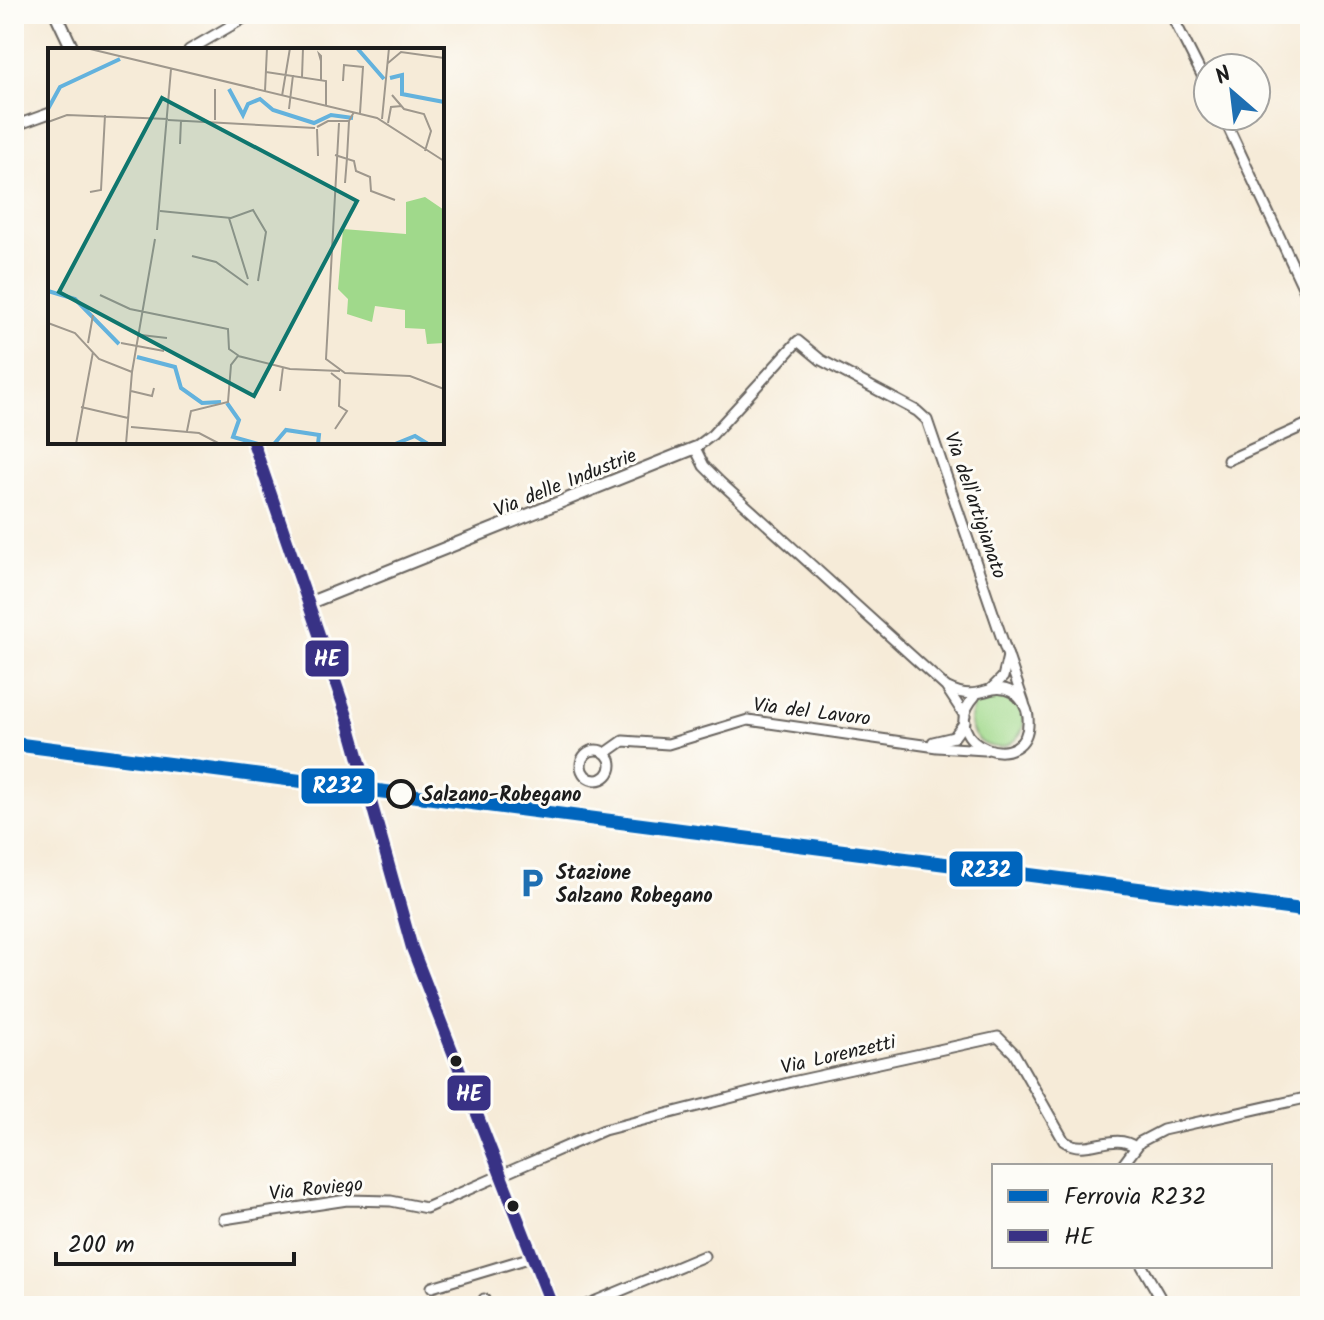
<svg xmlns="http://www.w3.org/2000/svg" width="1324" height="1320" viewBox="0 0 1324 1320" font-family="Kalam,sans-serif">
<rect width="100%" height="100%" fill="#fdfcf7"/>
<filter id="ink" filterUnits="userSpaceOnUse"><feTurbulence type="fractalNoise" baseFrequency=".0125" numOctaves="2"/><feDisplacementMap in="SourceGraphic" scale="16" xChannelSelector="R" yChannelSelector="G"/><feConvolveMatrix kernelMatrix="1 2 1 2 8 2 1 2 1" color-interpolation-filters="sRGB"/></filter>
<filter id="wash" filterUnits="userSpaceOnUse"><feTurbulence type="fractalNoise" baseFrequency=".006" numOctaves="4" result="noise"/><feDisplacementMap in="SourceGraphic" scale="32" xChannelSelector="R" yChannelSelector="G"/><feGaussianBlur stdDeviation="1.8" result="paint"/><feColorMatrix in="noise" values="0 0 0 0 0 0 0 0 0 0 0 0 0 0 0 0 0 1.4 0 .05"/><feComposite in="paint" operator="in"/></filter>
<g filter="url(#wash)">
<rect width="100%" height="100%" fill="#f6ebd8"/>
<circle fill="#a0d98b" stroke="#5e7a54" stroke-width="2" cx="997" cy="720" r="27"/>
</g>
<g filter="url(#ink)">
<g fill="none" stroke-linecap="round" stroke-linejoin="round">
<polyline stroke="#cac2b2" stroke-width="11" stroke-dasharray="11 5.5" stroke-linecap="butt" points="347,716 361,766"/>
<g stroke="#68645e" stroke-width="13">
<g id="minor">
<polyline points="1171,14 1208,87"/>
<polyline points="189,50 251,14"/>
<polyline points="1223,116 1310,302"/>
<polyline points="14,126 50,113"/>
<polyline points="1228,460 1310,423"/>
<path d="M948,688C980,704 990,680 1012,692C1021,697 1027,707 1028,717C1033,780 931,745 975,696"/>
<polyline points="991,689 1003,677 1008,656"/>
<polyline points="965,716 946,687 720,482 704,466 695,448 712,435 798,341 821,360 917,411 927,420 1024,703"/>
<polyline points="933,742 954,737 965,722"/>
<circle cx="596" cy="765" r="15"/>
<polyline points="606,753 623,741 668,744 748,720 937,747 985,750"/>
<polyline points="1122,1166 1140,1142 1163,1130 1310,1097"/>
<path d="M224,1219L347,1200L391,1201L426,1208L604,1130L792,1082L998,1037L1014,1053L1064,1141C1087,1157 1113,1130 1135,1147"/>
<polyline points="1142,1266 1165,1306"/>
<polyline points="432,1287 532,1257"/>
<polyline points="484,1299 487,1306"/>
<polyline points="584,1306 704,1256"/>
</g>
</g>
<g stroke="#68645e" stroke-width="15">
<g id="tertiary">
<polyline points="56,14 73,50"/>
<polyline points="253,442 347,716"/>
<polyline points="309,603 695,448"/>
<polyline points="361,766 412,948 552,1306"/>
</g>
</g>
<use href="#minor" stroke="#fff" stroke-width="9"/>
<use href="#tertiary" stroke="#fff" stroke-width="11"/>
<g stroke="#fdfcf7" stroke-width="18">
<polyline id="bus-1" points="253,442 347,716 412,948 552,1306"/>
</g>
<use href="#bus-1" stroke="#393185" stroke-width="12"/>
<g stroke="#fdfcf7" stroke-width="20">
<polyline id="rail-1" points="14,744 1310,911"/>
</g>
<use href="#rail-1" stroke="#0065bd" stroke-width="14"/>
</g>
</g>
<defs>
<g id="parking-bare" transform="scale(2.4)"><path d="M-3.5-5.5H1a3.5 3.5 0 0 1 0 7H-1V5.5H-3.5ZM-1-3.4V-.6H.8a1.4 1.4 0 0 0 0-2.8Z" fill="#1f6fb2" stroke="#fdfcf7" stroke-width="2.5" paint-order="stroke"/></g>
</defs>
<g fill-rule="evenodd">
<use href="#parking-bare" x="532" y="883"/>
</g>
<circle fill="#fdfcf7" stroke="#1c1c1c" stroke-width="4" cx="401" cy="794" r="13"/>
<g fill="#1c1c1c" stroke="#fdfcf7" stroke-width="3">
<circle cx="456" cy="1061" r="7"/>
<circle cx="513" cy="1206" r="7"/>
</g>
<g text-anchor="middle" stroke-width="6" stroke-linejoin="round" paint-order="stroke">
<g font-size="20" fill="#1c1c1c" stroke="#fdfcf7">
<text transform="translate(565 482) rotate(-22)" y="7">Via delle Industrie</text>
<text transform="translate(976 505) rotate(71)" y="7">Via dell'artigianato</text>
<text transform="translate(812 711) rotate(7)" y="7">Via del Lavoro</text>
<text transform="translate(838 1054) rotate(-13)" y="7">Via Lorenzetti</text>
<text transform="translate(316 1188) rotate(-6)" y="7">Via Roviego</text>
</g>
<g font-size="20" font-weight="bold" fill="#1c1c1c" stroke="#fdfcf7" text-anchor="start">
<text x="422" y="801">Salzano-Robegano</text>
</g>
<g font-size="20" font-weight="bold" fill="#1c1c1c" stroke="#fdfcf7" text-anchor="start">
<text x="556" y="879">Stazione<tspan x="556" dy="23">Salzano Robegano</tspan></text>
</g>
</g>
<g transform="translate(48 48)">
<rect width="396" height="396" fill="#f6ebd8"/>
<path d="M377,149L396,162V295L379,296L377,281L357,280V262L327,258L324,274L299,266L300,251L290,241L295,181L358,186V154Z" fill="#a0d98b"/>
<path fill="none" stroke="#63b2dd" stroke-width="4" d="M309,0L336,31M342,30L354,27V46L396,54M181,41L195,67L200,56L212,51L225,62L266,75L283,67L305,70M0,61L12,39L72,11M0,243L27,251L71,296M89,309L127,319L133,340L154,355L173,354M179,355L191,372L185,389L210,396M226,396L238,382L271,387L270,396M347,396L367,388L380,396"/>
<path fill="none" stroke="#9f988d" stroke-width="2" d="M38,0L329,70L396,113M340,15L353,4L396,10M218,24L278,33V57M254,29L255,0M273,32V8L271,6L273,13M295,33L296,17L315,19L312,65M217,43L219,0M344,47L356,61L376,66L383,83L377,103M234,48L242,0M241,61L245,27M334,71L341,0M120,72L267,80M167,72V41M0,74L19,67L120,71M291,75L278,311L297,325L362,328L396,341M340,75L343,59L354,58M269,79L280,73H301L306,64M269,81L270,108M132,96L133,72M287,107L306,113L308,123L322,129L323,143L347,152M299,110L301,73M297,135L299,110M42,144L53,142L57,67M112,163L183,170L205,162L218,184L210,233M181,170L200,231M109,182L123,21M144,208L168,214L200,237M52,247L82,261L180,281L181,301L191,308M0,275L27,285L51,311L84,324M93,287L119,290M40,295L45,267M73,295L116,303M283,325L292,332L291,358L299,363L287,381M83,343L104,348L106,340M232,343L235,319M33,359L80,370M83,379L151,385L172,396M139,383L143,363L180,354L183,317L190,308L242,321L292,323M28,396L45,304M78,396L84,324L107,191"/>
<path fill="#0f766e" fill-opacity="0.15" stroke="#0f766e" stroke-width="4" d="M114,50L309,153L206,348L11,244Z"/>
<rect width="396" height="396" fill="none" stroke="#1c1c1c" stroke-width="4"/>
</g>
<g stroke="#fdfcf7" stroke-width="3">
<rect x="304" y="639" width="46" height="39" rx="8" fill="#393185"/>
<rect x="300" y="767" width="76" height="38" rx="8" fill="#0065bd"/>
<rect x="948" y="850" width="76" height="38" rx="8" fill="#0065bd"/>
<rect x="446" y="1074" width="46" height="38" rx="8" fill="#393185"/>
</g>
<g font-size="22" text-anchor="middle" font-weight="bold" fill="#fff">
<text x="327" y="666">HE</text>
<text x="338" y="793">R232</text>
<text x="986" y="877">R232</text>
<text x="469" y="1101">HE</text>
</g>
<rect width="1324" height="1320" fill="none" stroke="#fdfcf7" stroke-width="48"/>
<rect x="992" y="1164" width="280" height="104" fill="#fdfcf7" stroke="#a3a29f" stroke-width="2"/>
<rect x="1008" y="1190" width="40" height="12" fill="#0065bd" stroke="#a3a29f" stroke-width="2"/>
<text x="1064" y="1204" font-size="24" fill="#1c1c1c">Ferrovia R232</text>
<rect x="1008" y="1230" width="40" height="12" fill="#393185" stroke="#a3a29f" stroke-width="2"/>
<text x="1064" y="1244" font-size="24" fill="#1c1c1c">HE</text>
<g transform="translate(1232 92) rotate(332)"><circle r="38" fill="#fdfcf7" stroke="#a3a29f" stroke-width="2"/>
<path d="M0-6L14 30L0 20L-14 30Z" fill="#1f6fb2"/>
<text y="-12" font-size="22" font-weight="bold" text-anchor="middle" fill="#1c1c1c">N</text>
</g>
<path d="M56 1252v12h238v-12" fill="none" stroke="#1c1c1c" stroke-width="4"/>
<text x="68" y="1252" font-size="24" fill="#1c1c1c" stroke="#fdfcf7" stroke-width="6" paint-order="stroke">200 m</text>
</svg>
